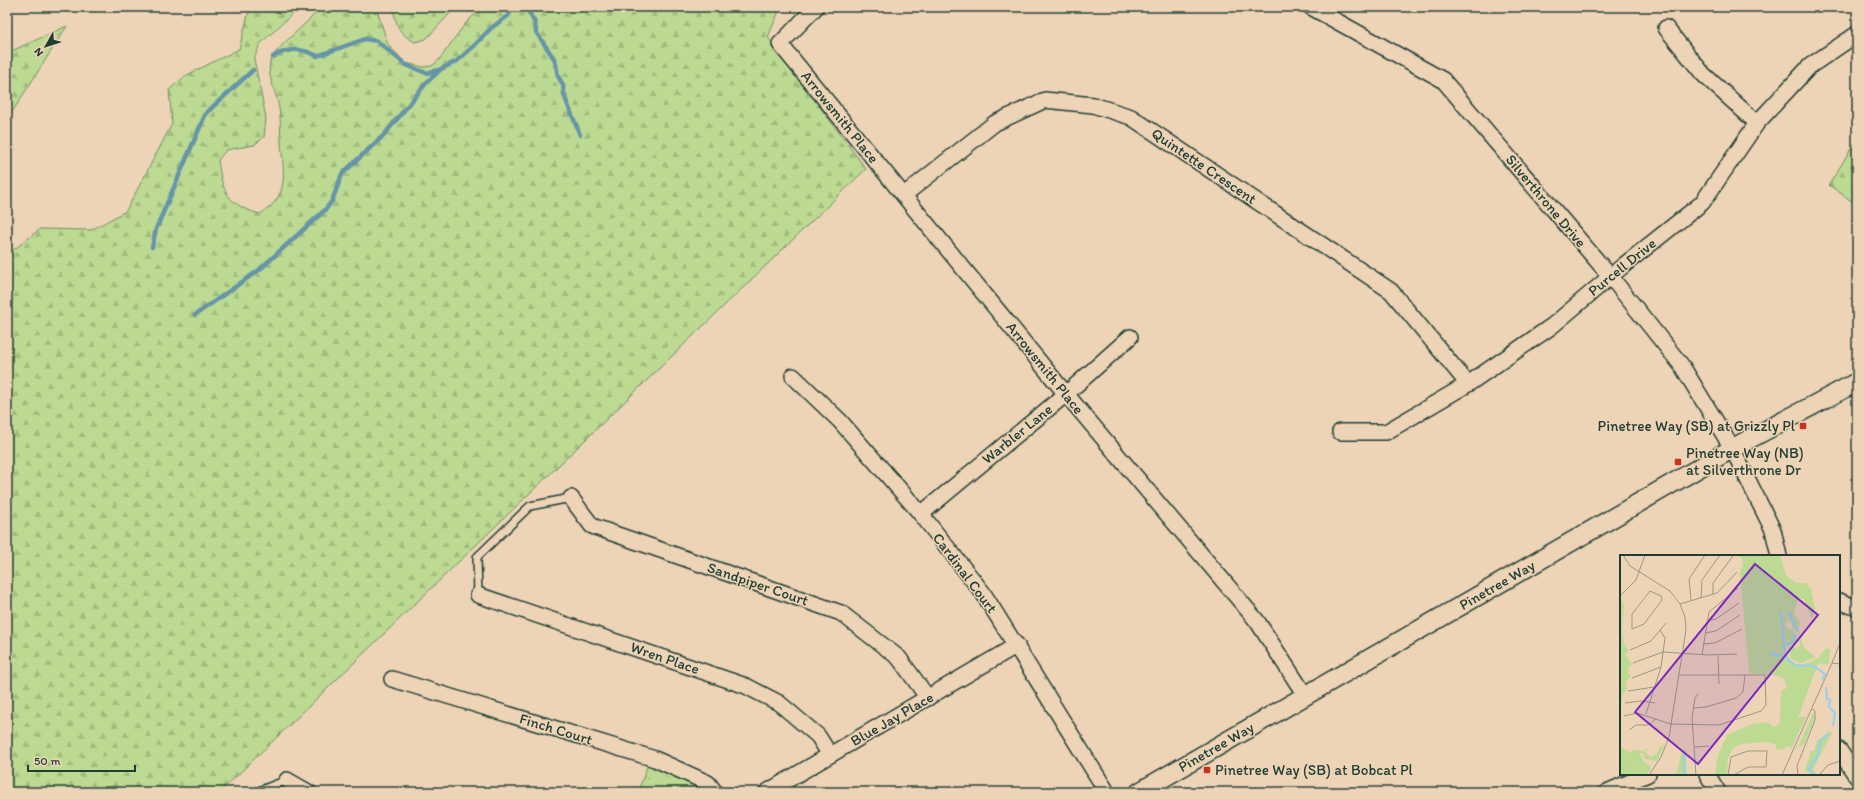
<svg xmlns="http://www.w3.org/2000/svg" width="1864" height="799" viewBox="0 0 1864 799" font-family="Itim,sans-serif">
<defs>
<pattern id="forest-firs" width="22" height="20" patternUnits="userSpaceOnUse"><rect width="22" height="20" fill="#bcda92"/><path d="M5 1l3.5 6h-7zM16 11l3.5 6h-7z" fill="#a1bc7e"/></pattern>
<pattern id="park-crowns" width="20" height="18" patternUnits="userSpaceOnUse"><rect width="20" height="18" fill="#bcda92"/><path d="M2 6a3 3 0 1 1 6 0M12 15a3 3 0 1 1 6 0" fill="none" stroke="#a1bc7e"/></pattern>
</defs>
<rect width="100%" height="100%" fill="#eed4b6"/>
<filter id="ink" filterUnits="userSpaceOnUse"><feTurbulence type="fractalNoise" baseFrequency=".025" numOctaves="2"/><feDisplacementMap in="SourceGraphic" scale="8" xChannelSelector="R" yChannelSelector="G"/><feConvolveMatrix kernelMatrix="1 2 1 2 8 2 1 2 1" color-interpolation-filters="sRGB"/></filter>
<g filter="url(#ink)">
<g fill="url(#forest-firs)" stroke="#6e8c63">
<path d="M250,7H300L260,44L254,59L266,118L264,137L254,145L226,150L218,160C222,191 227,205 260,214C291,196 283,172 281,142C280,129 281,115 278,103C275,89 267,76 270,62C273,49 311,21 321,7H376L388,45L406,63L423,67L432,66L439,60L465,24L482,7H776L779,11L768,37L866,169L220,792H7V255L40,229L91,230L126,211L172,124L169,90L185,76L239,49Z"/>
<path d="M393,7H456L426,39L415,42C398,33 396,25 393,7Z"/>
<polygon points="67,26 7,120 7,53"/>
<polygon points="1857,139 1857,205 1829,185"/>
</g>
<polygon fill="url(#park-crowns)" stroke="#6e8c63" points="650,758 715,792 638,792"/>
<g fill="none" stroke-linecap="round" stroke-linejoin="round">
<g stroke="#6694a8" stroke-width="4.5">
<polyline points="526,7 535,23 536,32 555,60 558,76 563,85 564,95 580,135"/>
<path d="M273,57C289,47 302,48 317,56L365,39L377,41L406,65L426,73L439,70"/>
<polyline points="152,247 156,229 206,113 253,70"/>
<polyline points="195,315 259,270 325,210 332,201 342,174 384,135 427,82 441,69 457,61 475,45 491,28 508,16 513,7"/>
</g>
<g stroke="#1f3d34" stroke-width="10">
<g id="service">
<polyline points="478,595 477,557 530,506 571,498"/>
<polyline points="256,792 287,780"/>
</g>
</g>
<g stroke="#1f3d34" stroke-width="18">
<g id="minor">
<polyline points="816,7 780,44 1056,382 1257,621 1305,695"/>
<polyline points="1311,7 1443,80 1610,276 1682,366 1732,448 1773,530 1779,556"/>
<polyline points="1666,28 1703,74 1757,123"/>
<polyline points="904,195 995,123 1045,100 1093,105 1131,117 1391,291 1468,384"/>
<polyline points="793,376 840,421 921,514 983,593 1107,792"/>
<polyline points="1340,432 1386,432 1468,384 1552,326 1624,265 1702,203 1757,123 1810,66 1857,34"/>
<polyline points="571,498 592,526 841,613 899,658 928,698"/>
<polyline points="921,514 1066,394 1130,337"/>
<polyline points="478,595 746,686 779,703 818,736 830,755"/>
<polyline points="1839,601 1857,608"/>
<polyline points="392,679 655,759 708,783 715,792"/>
<polyline points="1839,750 1857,777"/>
<polyline points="1707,774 1718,792"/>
<polyline points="287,780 308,792"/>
<polyline points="767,792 1017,645"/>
<polyline points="1607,792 1648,774"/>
</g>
</g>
<g stroke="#1f3d34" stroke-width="21">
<polyline id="tertiary" points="1139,792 1742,443 1857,382"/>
</g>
<use href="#service" stroke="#eed4b6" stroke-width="7"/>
<use href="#minor" stroke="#eed4b6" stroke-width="15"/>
<use href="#tertiary" stroke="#eed4b6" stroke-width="18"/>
</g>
</g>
<g fill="#c8321e" stroke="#eed4b6" stroke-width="1.5">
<rect x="1799" y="422" width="8" height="8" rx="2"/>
<rect x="1674" y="458" width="8" height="8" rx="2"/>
<rect x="1203" y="766" width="8" height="8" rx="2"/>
</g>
<g text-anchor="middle" stroke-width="3" stroke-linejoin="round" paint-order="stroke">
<g font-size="15" fill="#1f3d34" stroke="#eed4b6">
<text transform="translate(840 117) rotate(51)" y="5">Arrowsmith Place</text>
<text transform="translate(1204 166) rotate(34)" y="5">Quintette Crescent</text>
<text transform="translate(1546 201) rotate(50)" y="5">Silverthrone Drive</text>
<text transform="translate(1622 267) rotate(-39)" y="5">Purcell Drive</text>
<text transform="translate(1045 368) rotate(51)" y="5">Arrowsmith Place</text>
<text transform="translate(1017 434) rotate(-39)" y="5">Warbler Lane</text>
<text transform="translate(965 573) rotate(53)" y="5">Cardinal Court</text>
<text transform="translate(758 584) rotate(19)" y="5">Sandpiper Court</text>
<text transform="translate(1497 585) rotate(-30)" y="5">Pinetree Way</text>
<text transform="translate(665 658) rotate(19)" y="5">Wren Place</text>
<text transform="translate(892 719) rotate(-30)" y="5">Blue Jay Place</text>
<text transform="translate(556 729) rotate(17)" y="5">Finch Court</text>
<text transform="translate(1216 747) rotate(-30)" y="5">Pinetree Way</text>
</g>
<g font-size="15" fill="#1f3d34" stroke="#eed4b6" text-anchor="start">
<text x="1795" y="431" text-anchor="end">Pinetree Way (SB) at Grizzly Pl</text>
<text x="1686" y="458">Pinetree Way (NB)<tspan x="1686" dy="17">at Silverthrone Dr</tspan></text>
<text x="1215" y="775">Pinetree Way (SB) at Bobcat Pl</text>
</g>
</g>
<g transform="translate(1620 555)">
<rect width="220" height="220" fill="#eed4b6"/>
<path d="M41,191H44L37,206L24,204L23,198H20L23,206L10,198L14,195L25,196V193L27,194L25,197L31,202L37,198Z" fill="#bcda92"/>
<path d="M115,0H160L166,20L176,28H186L191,34L195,54L192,64L184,44L179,43L174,57L180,68L179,76L184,93L196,102L181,108L171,104L168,91L176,93L180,91L178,78L171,73L172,68L168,66L165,70L176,78L178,89L166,90L167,100L173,108L182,110L197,104L206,93L210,94L209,107L208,110L199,108L197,111L178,163L186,161L172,193L167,191L163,195L156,194V189L146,187L121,189L113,193L108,204L107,220H95L98,200L107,180L132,169L147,167L154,172L160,168L161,136L167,133L164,124L159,121L129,118L120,18L123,8L122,3ZM1,43L4,49L2,74L4,88L9,97L5,99L12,110L9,111L8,118L11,121L6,126L7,134L3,139L0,155ZM194,156L195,163L184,189L178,192ZM210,176L212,178L193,214L197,220H192L185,215L191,196H194L197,186ZM66,194L67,220H56L62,195Z" fill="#bcda92"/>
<path d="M0,194L25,207L32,213L25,220H0Z" fill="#bcda92"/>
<path d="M0,192L22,204L14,217L0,209Z" fill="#bcda92"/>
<path fill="none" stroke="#96cef5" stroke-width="2" d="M161,56L165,102M169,57L177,76M165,91L172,87L176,79M150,98L164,102M165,102L175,110L193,111L205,119L202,125M206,132L207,144L210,145L209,152L215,158L213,171M64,220V198M194,220L189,213L198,200L200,187L208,179"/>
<path fill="none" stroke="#9b9882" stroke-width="1" d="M3,0L10,11L50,36L60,49L65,62L66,75L49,182L41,202L29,220M30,36L41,41L42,45L24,69L12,74V59ZM93,39V28L113,1M0,41L16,25L25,0M81,43L82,25L100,0M71,45L69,24L85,0M60,49L97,38L117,17M87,66L96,64L119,48M85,78L96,76L120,60M220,88L212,108L220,109M83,89L95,88L122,74M10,95L31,86L46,68M82,100L89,57L118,33M98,101L99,129M13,108L43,97L88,100L117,99M12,123L41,112M8,136L34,132M5,148L20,146L35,148M73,153L86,152L116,143L123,137L125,120M26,159L41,112L45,83L40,75M4,161L17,158L51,169L99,170L141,156L146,150L145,120H59M9,175L16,170H29L36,164M75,192L89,191M76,220L72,163L75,143L78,139M108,220L111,202L128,196H147L146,212H128L114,220M162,220L212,108M178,220L177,211L195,165V156L192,154M199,220L208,210L220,206"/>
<path fill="#7b2cbf" fill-opacity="0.15" stroke="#7b2cbf" stroke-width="2" d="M135,9L198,60L78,209L15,157Z"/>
<rect width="220" height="220" fill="none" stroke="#1f3d34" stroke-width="2"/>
</g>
<rect width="1864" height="799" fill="none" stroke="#eed4b6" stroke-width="24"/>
<rect x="12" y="12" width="1840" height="775" fill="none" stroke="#1f3d34" stroke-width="1.5" filter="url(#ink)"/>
<g transform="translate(46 46) rotate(231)" stroke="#eed4b6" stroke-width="3" paint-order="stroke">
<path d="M0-3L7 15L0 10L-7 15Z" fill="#1f3d34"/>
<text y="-6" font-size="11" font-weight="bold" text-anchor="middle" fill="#1f3d34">N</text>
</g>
<path d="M28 765v6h107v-6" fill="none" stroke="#1f3d34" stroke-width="2"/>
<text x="34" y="765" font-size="12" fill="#1f3d34" stroke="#eed4b6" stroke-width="3" paint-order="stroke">50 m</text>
</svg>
